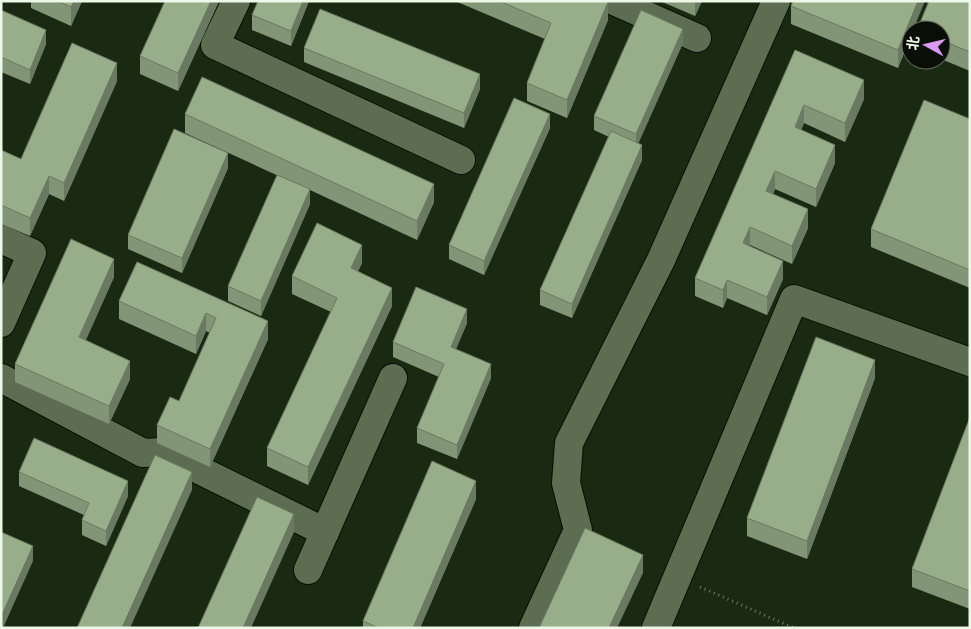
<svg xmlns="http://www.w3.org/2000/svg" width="971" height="629" viewBox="0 0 971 629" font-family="Barlow,'Noto Sans SC',sans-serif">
<rect width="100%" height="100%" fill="#1a2911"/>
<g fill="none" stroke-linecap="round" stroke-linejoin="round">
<g stroke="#051100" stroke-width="30">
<g id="minor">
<polyline points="236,1 215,45 461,160"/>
<polyline points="614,1 697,38"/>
<polyline points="1,239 32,253 1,323"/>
<polyline points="1,378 143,453 163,452 325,532"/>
<polyline points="308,570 393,378"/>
<polyline points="533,628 578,530 566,483 569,443 661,260 776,1"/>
<polyline points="656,628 794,299 970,362"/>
</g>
</g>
<polyline stroke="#6d7a65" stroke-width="3" stroke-dasharray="1 4" stroke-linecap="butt" points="700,587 794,628"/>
<use href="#minor" stroke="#5c6d52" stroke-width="28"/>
</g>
<g fill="#839577">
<polygon points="31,1 82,1 71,26 31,8"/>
<polygon points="219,1 178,91 140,74 140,56"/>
<polygon points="309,1 291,46 252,30 252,15"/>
<polygon points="455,1 606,1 608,20 567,118 527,101 527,83 545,39"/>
<polygon points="660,1 702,1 695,16"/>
<polygon points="970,1 970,71 941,59 941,30"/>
<polygon points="791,6 911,30 911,36 898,68 791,24"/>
<polygon points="1,10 46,44 30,84 1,72"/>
<polygon points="683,43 638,143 642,160 572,318 540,305 540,290 609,137 594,130 594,116"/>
<polygon points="304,48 480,89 464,128 304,62"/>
<polygon points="795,50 864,99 845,142 804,123 801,130 835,163 816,207 775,189 773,194 808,228 792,264 750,245 749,246 783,279 767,315 727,298 723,308 695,296 695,278"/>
<polygon points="117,81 64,201 49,194 30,236 1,224 1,150 21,159"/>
<polygon points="185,114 434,202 417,240 310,190 310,204 261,316 228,301 228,286 283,178 185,133"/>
<polygon points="970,119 970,288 871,247 871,229"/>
<polygon points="550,128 484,275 449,259 449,245"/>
<polygon points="228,168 182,273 128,249 128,235"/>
<polygon points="137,262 268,339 210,467 157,443 157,425 179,401 210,333 206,331 196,354 119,319 119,301"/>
<polygon points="362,263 358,271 392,306 308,485 267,466 267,448 331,312 292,294 292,276"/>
<polygon points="114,277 85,340 130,379 109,424 15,382 15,364"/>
<polygon points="467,323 456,349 491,378 457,459 417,443 417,428 439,377 393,357 393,342"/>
<polygon points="875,378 807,559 747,536 747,518"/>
<polygon points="970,417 970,609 912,587 912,569"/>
<polygon points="19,472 128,496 106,546 82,535 82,520 84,515 19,486"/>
<polygon points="476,499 420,628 363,628 363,621"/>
</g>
<g fill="#6a7961">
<polygon points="74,1 82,1 71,26 71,7"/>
<polygon points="211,1 219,1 178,91 178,73"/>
<polygon points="303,1 309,1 291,46 291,31"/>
<polygon points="695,1 702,1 695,16"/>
<polygon points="918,1 925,1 913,30 911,30 911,36 898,68 898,50"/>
<polygon points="608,2 608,20 567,118 567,100"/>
<polygon points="683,29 683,43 636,149 636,134"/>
<polygon points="46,30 46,44 30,84 30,70"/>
<polygon points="117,63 117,81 64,201 64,183"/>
<polygon points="480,74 480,89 464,128 464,113"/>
<polygon points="864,80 864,99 845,142 845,123"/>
<polygon points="804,105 804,123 795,145 795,127"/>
<polygon points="550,114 550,128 484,275 484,261"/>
<polygon points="642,145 642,160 572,318 572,304"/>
<polygon points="835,145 835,163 816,207 816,189"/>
<polygon points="228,153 228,168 182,273 182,258"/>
<polygon points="775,171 775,189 766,209 766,191"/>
<polygon points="49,176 49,194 30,236 30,218"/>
<polygon points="434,184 434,202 417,240 417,221"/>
<polygon points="310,189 310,204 261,316 261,301"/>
<polygon points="808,209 808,228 792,264 792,246"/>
<polygon points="750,227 750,245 743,261 743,243"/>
<polygon points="362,245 362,263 351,286 351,268"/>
<polygon points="114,259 114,277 79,356 79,337"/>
<polygon points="783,261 783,279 767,315 767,297"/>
<polygon points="727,280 727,298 723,308 723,290"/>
<polygon points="392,288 392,306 308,485 308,467"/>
<polygon points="467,309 467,323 451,361 451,347"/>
<polygon points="206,313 206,331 196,354 196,336"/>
<polygon points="268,321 268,339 210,467 210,449"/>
<polygon points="875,360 875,378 807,559 807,541"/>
<polygon points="130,361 130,379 109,424 109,406"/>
<polygon points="491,364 491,378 457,459 457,445"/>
<polygon points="192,472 192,490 130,628 122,628"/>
<polygon points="128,481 128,496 106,546 106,531"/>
<polygon points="476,481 476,499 420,628 413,628"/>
<polygon points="294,514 294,532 251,628 243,628"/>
<polygon points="33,546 33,561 3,628 1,628 1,617"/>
<polygon points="643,555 643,573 617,628 609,628"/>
</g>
<g fill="#98ad8a" stroke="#6a7961">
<polygon points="57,1 74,1 71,7"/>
<polygon points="165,1 211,1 178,73 140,56"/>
<polygon points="258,1 303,1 291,31 252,15"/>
<polygon points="499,1 606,1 608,2 567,100 527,83 551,23"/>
<polygon points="793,1 918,1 898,50 791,6"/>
<polygon points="929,1 970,1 970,52 941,40 941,30 917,30"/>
<polygon points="320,9 480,74 464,113 304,48"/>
<polygon points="1,10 46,30 30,70 1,57"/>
<polygon points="641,10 683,29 636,134 594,116"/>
<polygon points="72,43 117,63 64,183 49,176 30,218 1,205 1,150 21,159"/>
<polygon points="795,50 864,80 845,123 804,105 795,127 835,145 816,189 775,171 766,191 808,209 792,246 750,227 743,243 783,261 767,297 727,280 723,290 695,278"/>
<polygon points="202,77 434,184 417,221 185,114"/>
<polygon points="514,98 550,114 484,261 449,245"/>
<polygon points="924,100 970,119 970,270 871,229"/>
<polygon points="174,129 228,153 182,258 128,235"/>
<polygon points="611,131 642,145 572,304 540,290"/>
<polygon points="277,175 310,189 261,301 228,286"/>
<polygon points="317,223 362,245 351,268 392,288 308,467 267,448 337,298 292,276"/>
<polygon points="71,239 114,259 79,337 130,361 109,406 15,364"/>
<polygon points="137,262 268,321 210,449 157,425 170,397 179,401 216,318 206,313 196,336 119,301"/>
<polygon points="416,287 467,309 451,347 491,364 457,445 417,428 444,364 393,342"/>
<polygon points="816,337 875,360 807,541 747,518"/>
<polygon points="970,417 970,591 912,569"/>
<polygon points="34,438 128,481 106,531 82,520 89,503 19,472"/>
<polygon points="155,455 192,472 122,628 77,628"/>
<polygon points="432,461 476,481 413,628 379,628 363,621"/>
<polygon points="257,497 294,514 243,628 198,628"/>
<polygon points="585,528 643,555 609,628 539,628"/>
<polygon points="1,532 33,546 1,617"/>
</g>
<rect width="971" height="629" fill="none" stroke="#eef8e8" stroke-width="5"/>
<g transform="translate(926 45) rotate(278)"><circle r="24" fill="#090f06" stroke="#656c60"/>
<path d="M0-4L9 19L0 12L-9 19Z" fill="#dc99f4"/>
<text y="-8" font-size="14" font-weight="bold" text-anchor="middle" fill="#eef8e8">北</text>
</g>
</svg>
